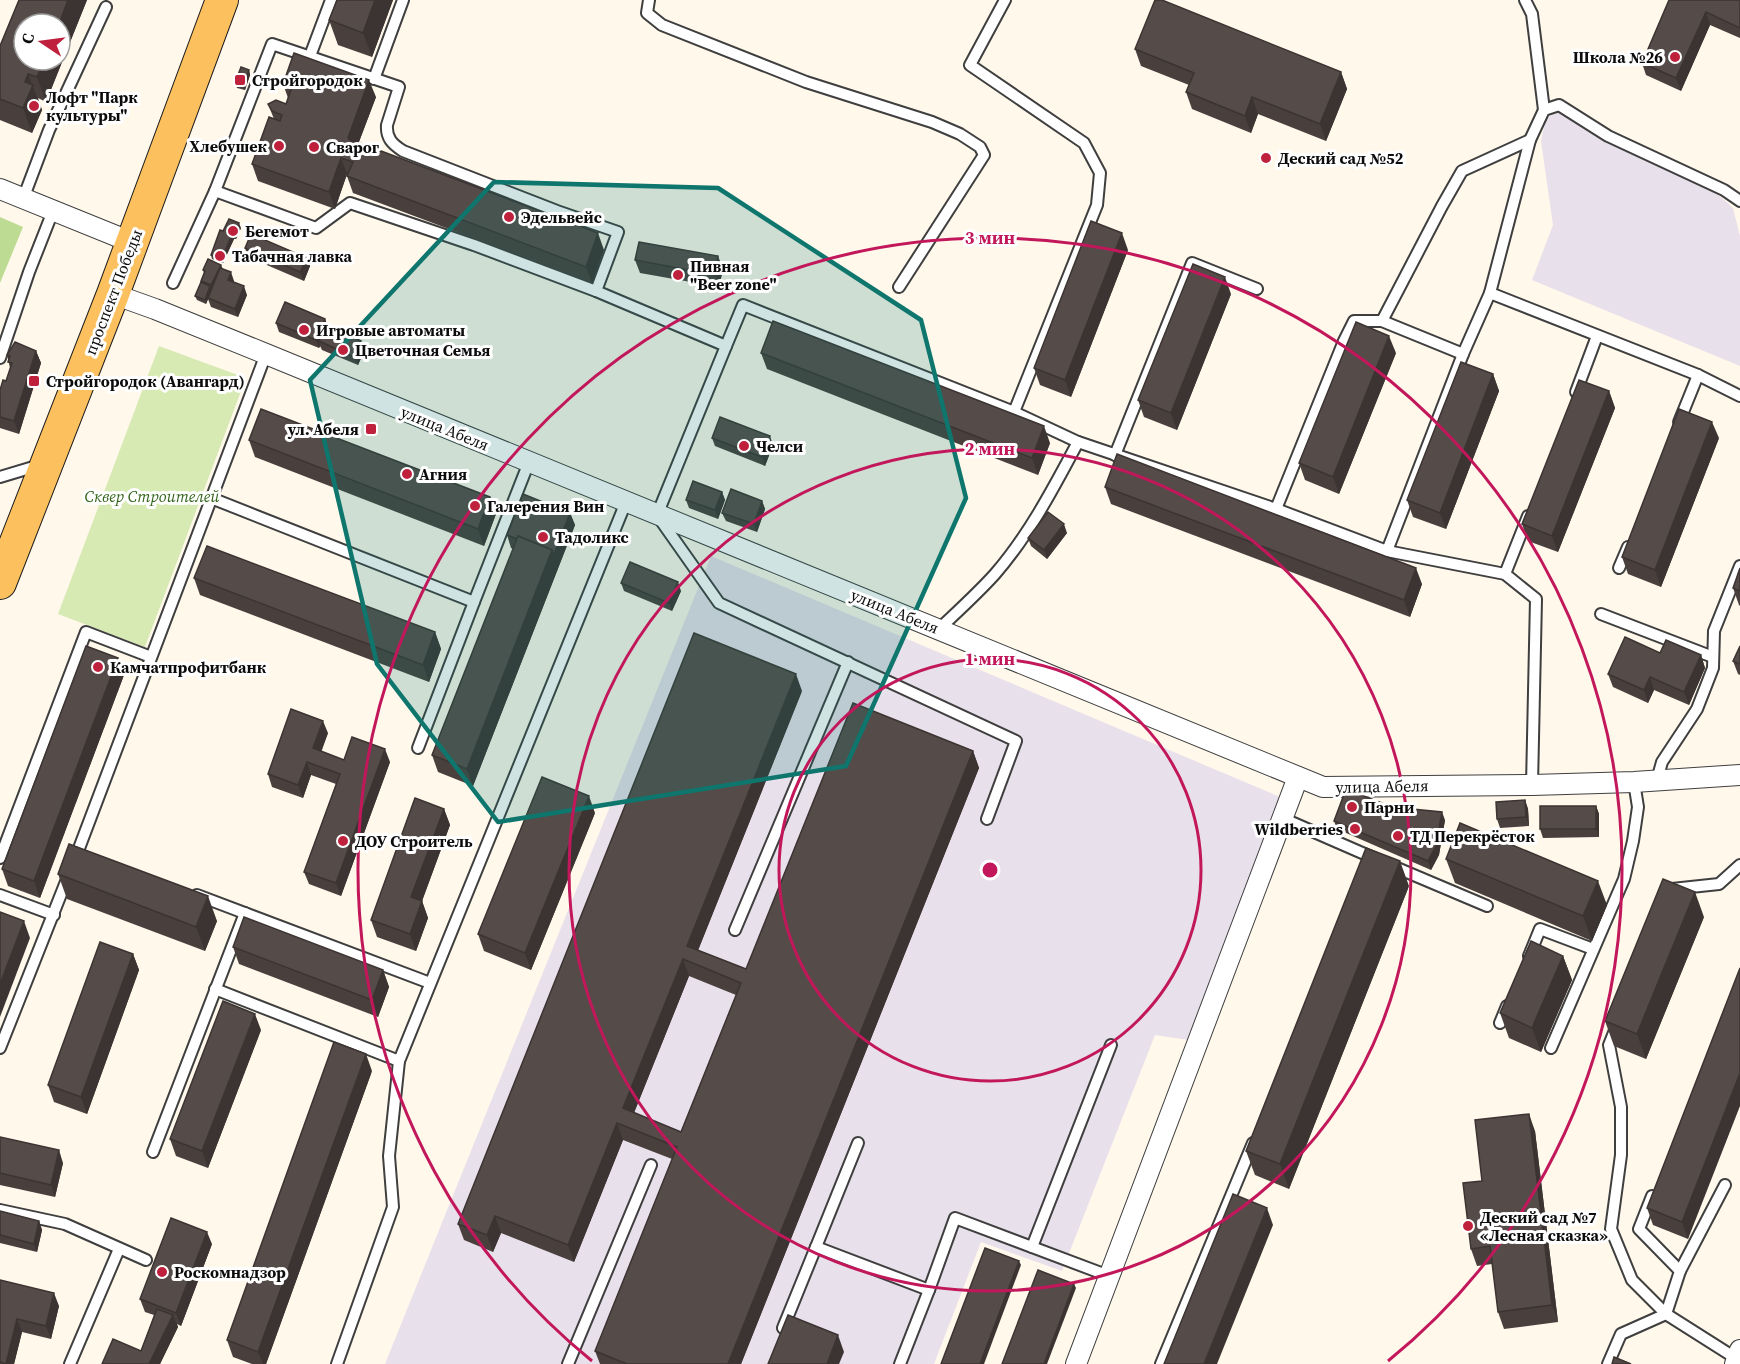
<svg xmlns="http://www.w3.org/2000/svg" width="1740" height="1364" viewBox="0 0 1740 1364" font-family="'Source Serif 4',serif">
<rect width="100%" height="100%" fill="#fff8eb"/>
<g fill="#e8e0eb">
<polygon points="1569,108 1597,136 1704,182 1733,208 1740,236 1740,366 1532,280 1553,225 1541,141 1546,118"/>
<polygon points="711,556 1280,797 1189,1040 1155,1035 1062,1271 981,1242 934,1364 385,1364"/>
</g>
<polygon fill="#d7eab4" points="159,346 246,378 145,647 58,614"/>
<polygon fill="#bddb93" points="0,217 23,227 0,283"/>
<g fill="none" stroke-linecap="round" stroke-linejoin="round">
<g stroke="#3f3f3f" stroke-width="14">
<g id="lane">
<polyline points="649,0 647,13 662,25 806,82 932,122 960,134 980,147 984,155 899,287"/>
<polyline points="1005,0 970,65 1084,143 1100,173 1097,205 1014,412 1078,442"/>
<polyline points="1525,0 1532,14 1544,110"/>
<polyline points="310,56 331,0"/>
<polyline points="374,79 403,0"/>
<polyline points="215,191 316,228 350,203 474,245 596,291 726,346 657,515 719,603 1016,741 987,819"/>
<polyline points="23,199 49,130 106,7"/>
<path d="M173,283L215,191L272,44L399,87L387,125C386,138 392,144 403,151L557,211L618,232L596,291"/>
<polyline points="1490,293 1530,140 1544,110 1559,105 1608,136 1724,190 1740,201"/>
<polyline points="726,346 743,305 1014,412"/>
<polyline points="1463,354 1382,321 1442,206 1462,171 1530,140"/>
<polyline points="0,358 29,272 53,211"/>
<polyline points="1576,392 1597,336"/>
<polyline points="1679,422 1698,375"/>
<polyline points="1115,455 1192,263 1257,289"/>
<polyline points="0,477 40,465"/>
<polyline points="211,498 474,602 529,462"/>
<polyline points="1276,509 1344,341 1354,321 1382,321"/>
<polyline points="1387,551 1505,574 1536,599 1532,785"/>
<polyline points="1619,568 1628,547"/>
<polyline points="1505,574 1528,516"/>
<polyline points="1601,614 1713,657"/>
<path d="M939,629C958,611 978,593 995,574C1029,535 1054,487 1078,442L1276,509L1387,551L1463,354L1490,293L1698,375L1740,396"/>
<polyline points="418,748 474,602"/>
<polyline points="1657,780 1662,762 1697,709 1713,668 1714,631 1740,566"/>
<polyline points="1282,818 1376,859"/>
<polyline points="0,858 86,632 151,657"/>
<polyline points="75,859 266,354"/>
<polyline points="1390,865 1487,906"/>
<polyline points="1671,891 1672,889 1719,884 1740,865"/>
<polyline points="0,895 54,915"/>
<polyline points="197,895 430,983"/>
<polyline points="735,930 848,662"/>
<polyline points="1529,956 1540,929 1593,949"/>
<polyline points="215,989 399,1061"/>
<polyline points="1500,1023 1507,1006"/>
<polyline points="1617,1025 1609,1045 1621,1107 1621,1155 1611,1229 1632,1280 1666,1314 1680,1271 1639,1229 1652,1196"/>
<polyline points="0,1048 67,879"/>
<polyline points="1551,1048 1624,879 1633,841 1638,807 1634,782"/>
<polyline points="153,1152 245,913"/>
<polyline points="0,1210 65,1224 146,1260"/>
<polyline points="816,1247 858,1143"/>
<polyline points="1032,1247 1111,1045"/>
<polyline points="1680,1271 1725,1185"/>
<polyline points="783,1328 816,1247 929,1290 955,1218 1109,1276"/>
<polyline points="70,1364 119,1249"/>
<polyline points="337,1364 393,1207 389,1156 399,1061 626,502"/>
<polyline points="568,1364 651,1165"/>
<polyline points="900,1364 929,1290"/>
<polyline points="1161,1364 1253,1143"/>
<polyline points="1608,1364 1621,1334 1666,1314 1737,1359"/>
</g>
</g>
<g stroke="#3f3f3f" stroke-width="22">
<g id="street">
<polyline points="0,189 131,242"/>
<polyline points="113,294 155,309 266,354 1323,787 1532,785 1634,782 1740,775"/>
<polyline points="1076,1364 1298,777"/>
<polyline points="1735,1364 1740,1350"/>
</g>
</g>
<g stroke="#1d1d1d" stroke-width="34">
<polyline id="primary" points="0,583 113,294 222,0"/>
</g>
<use href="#lane" stroke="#fff" stroke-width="10"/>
<use href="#street" stroke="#fff" stroke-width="20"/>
<use href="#primary" stroke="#fcc15e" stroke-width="32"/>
</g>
<g fill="#49403e" fill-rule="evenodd">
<polygon points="19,0 87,0 46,102 38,98 42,110 32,133 0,120 0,46"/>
<polygon points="337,0 393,0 372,57 338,45 329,20"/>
<polygon points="1669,0 1740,0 1740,38 1710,25 1681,91 1646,75 1642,63"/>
<polygon points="1135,49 1341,72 1347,89 1326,141 1258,114 1251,133 1192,109 1186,92 1189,85 1141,66"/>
<polygon points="249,70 250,75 245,90 237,88 235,83"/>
<polygon points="283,84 376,97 357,147 604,250 592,283 353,193 347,176 347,174 335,209 258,181 252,164 274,119 268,104 286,104 288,98"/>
<polygon points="241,228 236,239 234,239 223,263 212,259 211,255 223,231"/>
<polygon points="245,248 307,258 310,266 304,281 248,257"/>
<polygon points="1128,250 1071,397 1040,385 1034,368"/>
<polygon points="635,260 723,269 719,287 640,273"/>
<polygon points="223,269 234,281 234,282 247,295 238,317 211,307 208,299 206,304 197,300 195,296 202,283 201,281 204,273 203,270"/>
<polygon points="1231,294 1177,430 1144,417 1138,400"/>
<polygon points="325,319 328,326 365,349 358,365 322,350 320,346 319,348 279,332 276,323"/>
<polygon points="36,351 41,363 19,434 0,428 0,390 6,381 10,368 7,355"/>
<polygon points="761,353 1050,443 1038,475 767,369"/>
<polygon points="1396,353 1339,494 1305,480 1299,463"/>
<polygon points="1493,374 1499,391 1446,529 1413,517 1407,500"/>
<polygon points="1609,391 1615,408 1558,552 1528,541 1522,524"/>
<polygon points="712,438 773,445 765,466 715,446"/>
<polygon points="1719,438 1661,587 1628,574 1622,557"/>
<polygon points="249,440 490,497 496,514 484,546 255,457"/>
<polygon points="1105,487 1422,584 1410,617 1111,504"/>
<polygon points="722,492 725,500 718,519 689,508 686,500"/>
<polygon points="762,501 765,509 757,532 726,521 722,513"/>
<polygon points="570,513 575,525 473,786 438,772 432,755 513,549 511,548 507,535"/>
<polygon points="1067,533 1047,559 1031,546 1028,538"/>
<polygon points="1740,568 1740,606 1739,605 1733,588"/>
<polygon points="194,578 435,632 441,649 429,682 200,595"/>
<polygon points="621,583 681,591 672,611 624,591"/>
<polygon points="1740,646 1740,675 1738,674 1733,661"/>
<polygon points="1660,653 1701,655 1705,668 1689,705 1654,690 1648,703 1613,687 1608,674"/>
<polygon points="124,675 40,898 8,886 2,869"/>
<path d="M802,691L698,950L746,969L973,751L979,768L741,1364H600L595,1351L672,1159L623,1140L574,1262L501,1233L493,1252L464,1240L458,1224ZM689,976L736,995L681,1132L634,1113Z"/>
<polygon points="328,733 321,751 344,760 390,762 341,896 309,884 304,872 336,784 311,775 303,798 272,787 268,774"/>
<polygon points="1525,800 1528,809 1529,826 1500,828 1497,819"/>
<polygon points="1596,806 1599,814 1599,837 1543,838 1540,829"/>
<polygon points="1392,807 1445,820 1439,855 1431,870 1337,829 1334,821"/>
<polygon points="444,809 450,825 422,901 428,918 416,951 377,937 371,920"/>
<polygon points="595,813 531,970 484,951 478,934"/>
<polygon points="1446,859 1607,905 1592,941 1455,883"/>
<polygon points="58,874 217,921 205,951 67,899"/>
<polygon points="1409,886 1289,1189 1255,1175 1246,1151"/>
<polygon points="1704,917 1646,1059 1614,1046 1605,1021"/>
<polygon points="233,947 383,970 389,987 378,1017 239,964"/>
<polygon points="133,954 139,970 87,1114 54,1102 48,1085"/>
<polygon points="1563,956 1572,980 1541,1052 1509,1038 1500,1013"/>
<polygon points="1740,968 1688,1239 1653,1225 1647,1208"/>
<polygon points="261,1030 208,1168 176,1156 170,1139"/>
<polygon points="372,1071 266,1364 252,1364 233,1357 227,1340"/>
<polygon points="1535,1131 1558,1322 1504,1329 1498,1312 1492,1264 1477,1266 1471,1249 1482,1181"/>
<polygon points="0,1137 63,1163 55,1197 0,1185"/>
<polygon points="0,1211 39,1221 42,1230 37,1252 0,1243"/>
<polygon points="212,1244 181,1326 177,1324 178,1327 160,1364 102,1364 141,1351 154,1315 145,1312 140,1299"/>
<polygon points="0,1280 59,1306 51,1339 22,1332 14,1364 0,1364"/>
</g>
<g fill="#3c3432">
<polygon points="68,0 87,0 46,102 37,77 44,60 60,60 60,24 59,24"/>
<polygon points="375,0 393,0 372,57 363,33"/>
<polygon points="1706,12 1710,25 1681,91 1676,78"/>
<polygon points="249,70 250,75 245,90 243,86"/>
<polygon points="1341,72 1347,89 1326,141 1320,124"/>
<polygon points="28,74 42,110 32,133 23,108 25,82"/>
<polygon points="369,80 376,97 354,155 348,138"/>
<polygon points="1252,97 1258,114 1251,133 1245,116"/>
<polygon points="341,158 347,174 335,209 329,192"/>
<polygon points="239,223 241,228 236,239 234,235"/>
<polygon points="598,233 604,250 592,283 586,267"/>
<polygon points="1122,233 1128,250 1071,397 1065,380"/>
<polygon points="232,234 234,239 223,263 222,259"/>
<polygon points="718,256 723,269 719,287 715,275"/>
<polygon points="307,258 310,266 304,281 300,272"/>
<polygon points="221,265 223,269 212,289 211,285"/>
<polygon points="231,272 234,281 231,289 228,280"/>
<polygon points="1225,277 1231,294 1177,430 1171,413"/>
<polygon points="210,286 212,290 206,304 205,300"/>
<polygon points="244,286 247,295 238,317 235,309"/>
<polygon points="325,319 328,327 319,341 320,346 319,348 316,340"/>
<polygon points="1389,336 1396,353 1339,494 1333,477"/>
<polygon points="361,341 365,349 358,365 354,357"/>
<polygon points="36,351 41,363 19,434 14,421"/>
<polygon points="1493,374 1499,391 1446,529 1440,513"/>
<polygon points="1609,391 1615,408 1558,552 1552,536"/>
<polygon points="1712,422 1719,438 1661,587 1655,570"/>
<polygon points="1044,426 1050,443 1038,475 1032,458"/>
<polygon points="770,436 773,445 765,466 762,457"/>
<polygon points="722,492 725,500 718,519 715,510"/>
<polygon points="490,497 496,514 484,546 478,529"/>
<polygon points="762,501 765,509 757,532 754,524"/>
<polygon points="570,513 575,525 473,786 467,769 552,550"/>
<polygon points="1064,524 1067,533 1047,559 1044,550"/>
<polygon points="1416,568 1422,584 1410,617 1404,600"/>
<polygon points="678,582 681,591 672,611 669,603"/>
<polygon points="435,632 441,649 429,682 423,665"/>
<polygon points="1701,655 1705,668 1689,705 1684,692"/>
<polygon points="118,658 124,675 40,898 34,881"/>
<polygon points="796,674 802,691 693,963 687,946"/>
<polygon points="1650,677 1654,690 1648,703 1644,690"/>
<polygon points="323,721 328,733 318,761 313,748"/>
<polygon points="385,749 390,762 341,896 336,883"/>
<polygon points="973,751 979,768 741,1364 728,1364"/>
<polygon points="307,762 311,775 303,798 298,785"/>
<polygon points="589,796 595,813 531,970 525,953"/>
<polygon points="1525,800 1528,809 1529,826 1526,817"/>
<polygon points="1596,806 1599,814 1599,837 1596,829"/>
<polygon points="444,809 450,825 422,901 428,918 416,951 410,934 411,897"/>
<polygon points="1442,812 1445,820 1439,855 1431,870 1428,861"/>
<polygon points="1400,861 1409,886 1289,1189 1280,1164"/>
<polygon points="1598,881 1607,905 1592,941 1583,916"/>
<polygon points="1695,892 1704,917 1646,1059 1637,1034"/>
<polygon points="208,896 217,921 205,951 196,927"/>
<polygon points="24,921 30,938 0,1017 0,984"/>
<polygon points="133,954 139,970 87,1114 81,1097"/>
<polygon points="1563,956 1572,980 1541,1052 1532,1028"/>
<polygon points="683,959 689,976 629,1125 623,1108"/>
<polygon points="383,970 389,987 378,1017 372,1000"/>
<polygon points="255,1014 261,1030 208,1168 202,1151"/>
<polygon points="366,1054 372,1071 266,1364 263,1364 258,1352"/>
<polygon points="1740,1073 1740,1106 1688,1239 1682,1222"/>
<polygon points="1529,1114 1535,1131 1558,1322 1552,1305"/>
<polygon points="617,1123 623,1140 574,1262 568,1245"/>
<polygon points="59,1150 63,1163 55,1197 51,1185"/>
<polygon points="1267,1208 1273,1225 1217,1364 1204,1364"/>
<polygon points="495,1216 501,1233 493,1252 487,1235"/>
<polygon points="39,1221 42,1230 37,1252 34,1244"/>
<polygon points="207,1232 212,1244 181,1326 176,1313"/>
<polygon points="1019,1261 1021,1265 984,1364 980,1364"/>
<polygon points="1074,1284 1076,1288 1047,1364 1044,1364"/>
<polygon points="54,1293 59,1306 51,1339 46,1326"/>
<polygon points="173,1315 178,1327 160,1364 149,1364"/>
<polygon points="17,1319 22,1332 14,1364 6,1364"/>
<polygon points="838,1335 844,1352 839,1364 827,1364"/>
</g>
<g fill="#554b48" stroke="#3c3432" stroke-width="1.5" fill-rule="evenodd">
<polygon points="19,0 68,0 59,24 24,24 24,60 44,60 37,77 28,74 25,82 33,85 23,108 0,99 0,46"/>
<polygon points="337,0 375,0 363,33 329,20"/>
<polygon points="1155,0 1162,0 1341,72 1320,124 1252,97 1245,116 1186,92 1194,73 1135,49"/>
<polygon points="1669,0 1740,0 1740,28 1706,12 1676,78 1642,63"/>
<polygon points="294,53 369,80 348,138 358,148 360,143 598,233 586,267 347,176 353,162 341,158 329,192 252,164 269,117 280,121 282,115 272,111 268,104 276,100 286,104 292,87 283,84"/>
<polygon points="241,67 249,70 243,86 235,83"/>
<polygon points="229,219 239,223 234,235 232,234 222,259 211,255 220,230 223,231"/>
<polygon points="1091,221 1122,233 1065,380 1034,368"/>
<polygon points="251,234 307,258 300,272 245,248"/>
<polygon points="639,242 718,256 715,275 635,260"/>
<polygon points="208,259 221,265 211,285 201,281 205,271 203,270"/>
<polygon points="1193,264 1225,277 1171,413 1138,400"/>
<polygon points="220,268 231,272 228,280 244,286 235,309 208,298"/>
<polygon points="201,282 210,286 205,300 195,296"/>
<polygon points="285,302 325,319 316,340 276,323"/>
<polygon points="773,321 1044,426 1032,458 761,353"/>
<polygon points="1356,322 1389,336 1333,477 1299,463"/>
<polygon points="326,325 361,341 354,357 319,341"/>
<polygon points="15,342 36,351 14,421 0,417 0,390 3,380 6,381 12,363 8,362 10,356 7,355"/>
<polygon points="1461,362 1493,374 1440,513 1407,500"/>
<polygon points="1579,380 1609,391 1552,536 1522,524"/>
<polygon points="261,409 490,497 478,529 249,440"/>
<polygon points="1679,409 1712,422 1655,570 1622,557"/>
<polygon points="720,417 770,436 762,457 712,438"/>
<polygon points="1117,454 1416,568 1404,600 1105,487"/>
<polygon points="693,481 722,492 715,510 686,500"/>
<polygon points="731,489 762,501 754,524 722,513"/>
<polygon points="523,494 570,513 554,554 552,550 518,536 517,539 507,535"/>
<polygon points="1048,512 1064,524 1044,550 1028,538"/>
<polygon points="518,536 552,550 467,769 432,755"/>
<polygon points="207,546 435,632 423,665 194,578"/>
<polygon points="630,562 678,582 669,603 621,583"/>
<polygon points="1740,568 1740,591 1733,588"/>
<path d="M694,633L796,674L687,946L746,969L853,703L973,751L728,1364H627L595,1351L677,1147L617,1123L568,1245L495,1216L487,1235L458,1224ZM683,959L741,983L681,1132L623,1108Z"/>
<polygon points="1625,637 1660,653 1666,640 1701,655 1684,692 1650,677 1644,690 1608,674"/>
<polygon points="86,646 118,658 34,881 2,869"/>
<polygon points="1740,646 1740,664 1733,661"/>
<polygon points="291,709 323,721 313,748 344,760 352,737 385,749 336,883 304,872 340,774 307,762 298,785 268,774"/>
<polygon points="542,777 589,796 525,953 478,934"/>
<polygon points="1346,789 1392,807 1442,812 1436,846 1428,861 1334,821"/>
<polygon points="415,798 444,809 411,897 422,901 410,934 371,920"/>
<polygon points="1525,800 1526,817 1497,819 1496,802"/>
<rect x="1540" y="806" width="56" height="23"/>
<polygon points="1460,823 1598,881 1583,916 1446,859"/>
<polygon points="69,844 208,896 196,927 58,874"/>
<polygon points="1366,848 1400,861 1280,1164 1246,1151"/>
<polygon points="1663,879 1695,892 1637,1034 1605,1021"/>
<polygon points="0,912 24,921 0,984"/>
<polygon points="244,917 383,970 372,1000 233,947"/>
<polygon points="1531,941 1563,956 1532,1028 1500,1013"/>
<polygon points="100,942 133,954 81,1097 48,1085"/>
<polygon points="1740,968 1740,1073 1682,1222 1647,1208"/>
<polygon points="223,1001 255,1014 202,1151 170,1139"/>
<polygon points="334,1042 366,1054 258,1352 227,1340"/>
<polygon points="1529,1114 1552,1305 1498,1312 1490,1246 1471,1249 1463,1183 1482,1181 1475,1120"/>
<polygon points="0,1137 59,1150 51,1185 0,1173"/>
<polygon points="1233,1194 1267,1208 1204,1364 1164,1364"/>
<polygon points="0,1211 39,1221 34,1244 0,1235"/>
<polygon points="171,1218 207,1232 176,1313 140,1299"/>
<polygon points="985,1248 1019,1261 980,1364 941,1364"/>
<polygon points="1038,1270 1074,1284 1044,1364 1002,1364"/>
<polygon points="0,1280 54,1293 46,1326 17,1319 6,1364 0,1362"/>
<polygon points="157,1309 173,1315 149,1364 102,1364 113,1339 141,1351"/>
<polygon points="788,1315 838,1335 827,1364 768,1364"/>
<polygon points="1614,1357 1631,1364 1612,1364"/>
</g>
<path fill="#0f766e" fill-opacity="0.2" stroke="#0f766e" stroke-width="4.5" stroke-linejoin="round" d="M494,182L718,188L921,320L966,498L846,766L498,822L377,664L310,380Z"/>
<g fill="none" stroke="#c2185b" stroke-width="3">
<circle cx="990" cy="870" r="211"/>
<circle cx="990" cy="870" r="421"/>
<path d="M592 1361A632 632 0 1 1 1388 1361"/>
</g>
<g fill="#bf213d" stroke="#fff" stroke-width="2">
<circle cx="1675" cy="57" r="6"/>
<rect x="234" y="74" width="12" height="12" rx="3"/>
<circle cx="34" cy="106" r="6"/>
<circle cx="279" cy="146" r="6"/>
<circle cx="314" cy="147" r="6"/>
<circle cx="1266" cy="158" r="6"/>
<circle cx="509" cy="217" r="6"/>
<circle cx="233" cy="231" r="6"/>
<circle cx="220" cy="256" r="6"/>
<circle cx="678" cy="275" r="6"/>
<circle cx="304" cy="330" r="6"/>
<circle cx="343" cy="350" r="6"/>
<rect x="28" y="375" width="12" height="12" rx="3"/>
<rect x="365" y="423" width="12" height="12" rx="3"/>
<circle cx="744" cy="446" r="6"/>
<circle cx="407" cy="474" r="6"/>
<circle cx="475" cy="506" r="6"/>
<circle cx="543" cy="537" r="6"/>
<circle cx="98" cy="667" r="6"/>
<circle cx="1352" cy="807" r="6"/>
<circle cx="1355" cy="829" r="6"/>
<circle cx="1398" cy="836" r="6"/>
<circle cx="343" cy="841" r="6"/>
<circle cx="1468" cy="1226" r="6"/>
<circle cx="162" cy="1272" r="6"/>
</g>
<g text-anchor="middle" stroke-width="6" stroke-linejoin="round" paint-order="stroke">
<g font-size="16" font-weight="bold" fill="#0c0c0c" stroke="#fff" text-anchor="start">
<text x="1663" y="63" text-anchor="end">Школа №26</text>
<text x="252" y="86">Стройгородок</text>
<text x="46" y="103">Лофт "Парк<tspan x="46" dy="18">культуры"</tspan></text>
<text x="267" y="152" text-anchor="end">Хлебушек</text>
<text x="326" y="153">Сварог</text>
<text x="1278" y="164">Деский сад №52</text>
<text x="521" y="223">Эдельвейс</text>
<text x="245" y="237">Бегемот</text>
<text x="232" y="262">Табачная лавка</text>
<text x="690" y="272">Пивная<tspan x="690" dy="18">"Beer zone"</tspan></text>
<text x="316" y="336">Игровые автоматы</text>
<text x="355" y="356">Цветочная Семья</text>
<text x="46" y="387">Стройгородок (Авангард)</text>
<text x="359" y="435" text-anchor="end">ул. Абеля</text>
<text x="756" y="452">Челси</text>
<text x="419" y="480">Агния</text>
<text x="487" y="512">Галерения Вин</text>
<text x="555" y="543">Тадоликс</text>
<text x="110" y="673">Камчатпрофитбанк</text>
<text x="1364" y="813">Парни</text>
<text x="1343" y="835" text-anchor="end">Wildberries</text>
<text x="1410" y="842">ТД Перекрёсток</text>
<text x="355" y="847">ДОУ Строитель</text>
<text x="1480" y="1223">Деский сад №7<tspan x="1480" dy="18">«Лесная сказка»</tspan></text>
<text x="174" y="1278">Роскомнадзор</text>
</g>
<g font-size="16" fill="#0c0c0c" stroke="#fff">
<text transform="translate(113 292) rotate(-69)" y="6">проспект Победы</text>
<text transform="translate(445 428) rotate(22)" y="6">улица Абеля</text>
<text transform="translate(895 611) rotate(22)" y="6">улица Абеля</text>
<text transform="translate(1382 786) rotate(-1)" y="6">улица Абеля</text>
</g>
<g font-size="16" font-style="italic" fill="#34651b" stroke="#fff">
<text x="152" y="502">Сквер Строителей</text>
</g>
</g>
<circle cx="990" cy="870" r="9" fill="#c2185b" stroke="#fff" stroke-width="3"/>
<g font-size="18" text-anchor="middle" font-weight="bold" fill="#c2185b" stroke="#fff" stroke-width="6" stroke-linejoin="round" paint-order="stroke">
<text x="990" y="244">3 мин</text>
<text x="990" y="455">2 мин</text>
<text x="990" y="665">1 мин</text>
</g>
<g transform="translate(42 42) rotate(283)"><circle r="28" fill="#ffffff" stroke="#9e9e9e" stroke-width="1.5"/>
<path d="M0-4.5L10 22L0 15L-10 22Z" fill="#bf213d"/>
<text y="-9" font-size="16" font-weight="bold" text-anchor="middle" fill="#0c0c0c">С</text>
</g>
</svg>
